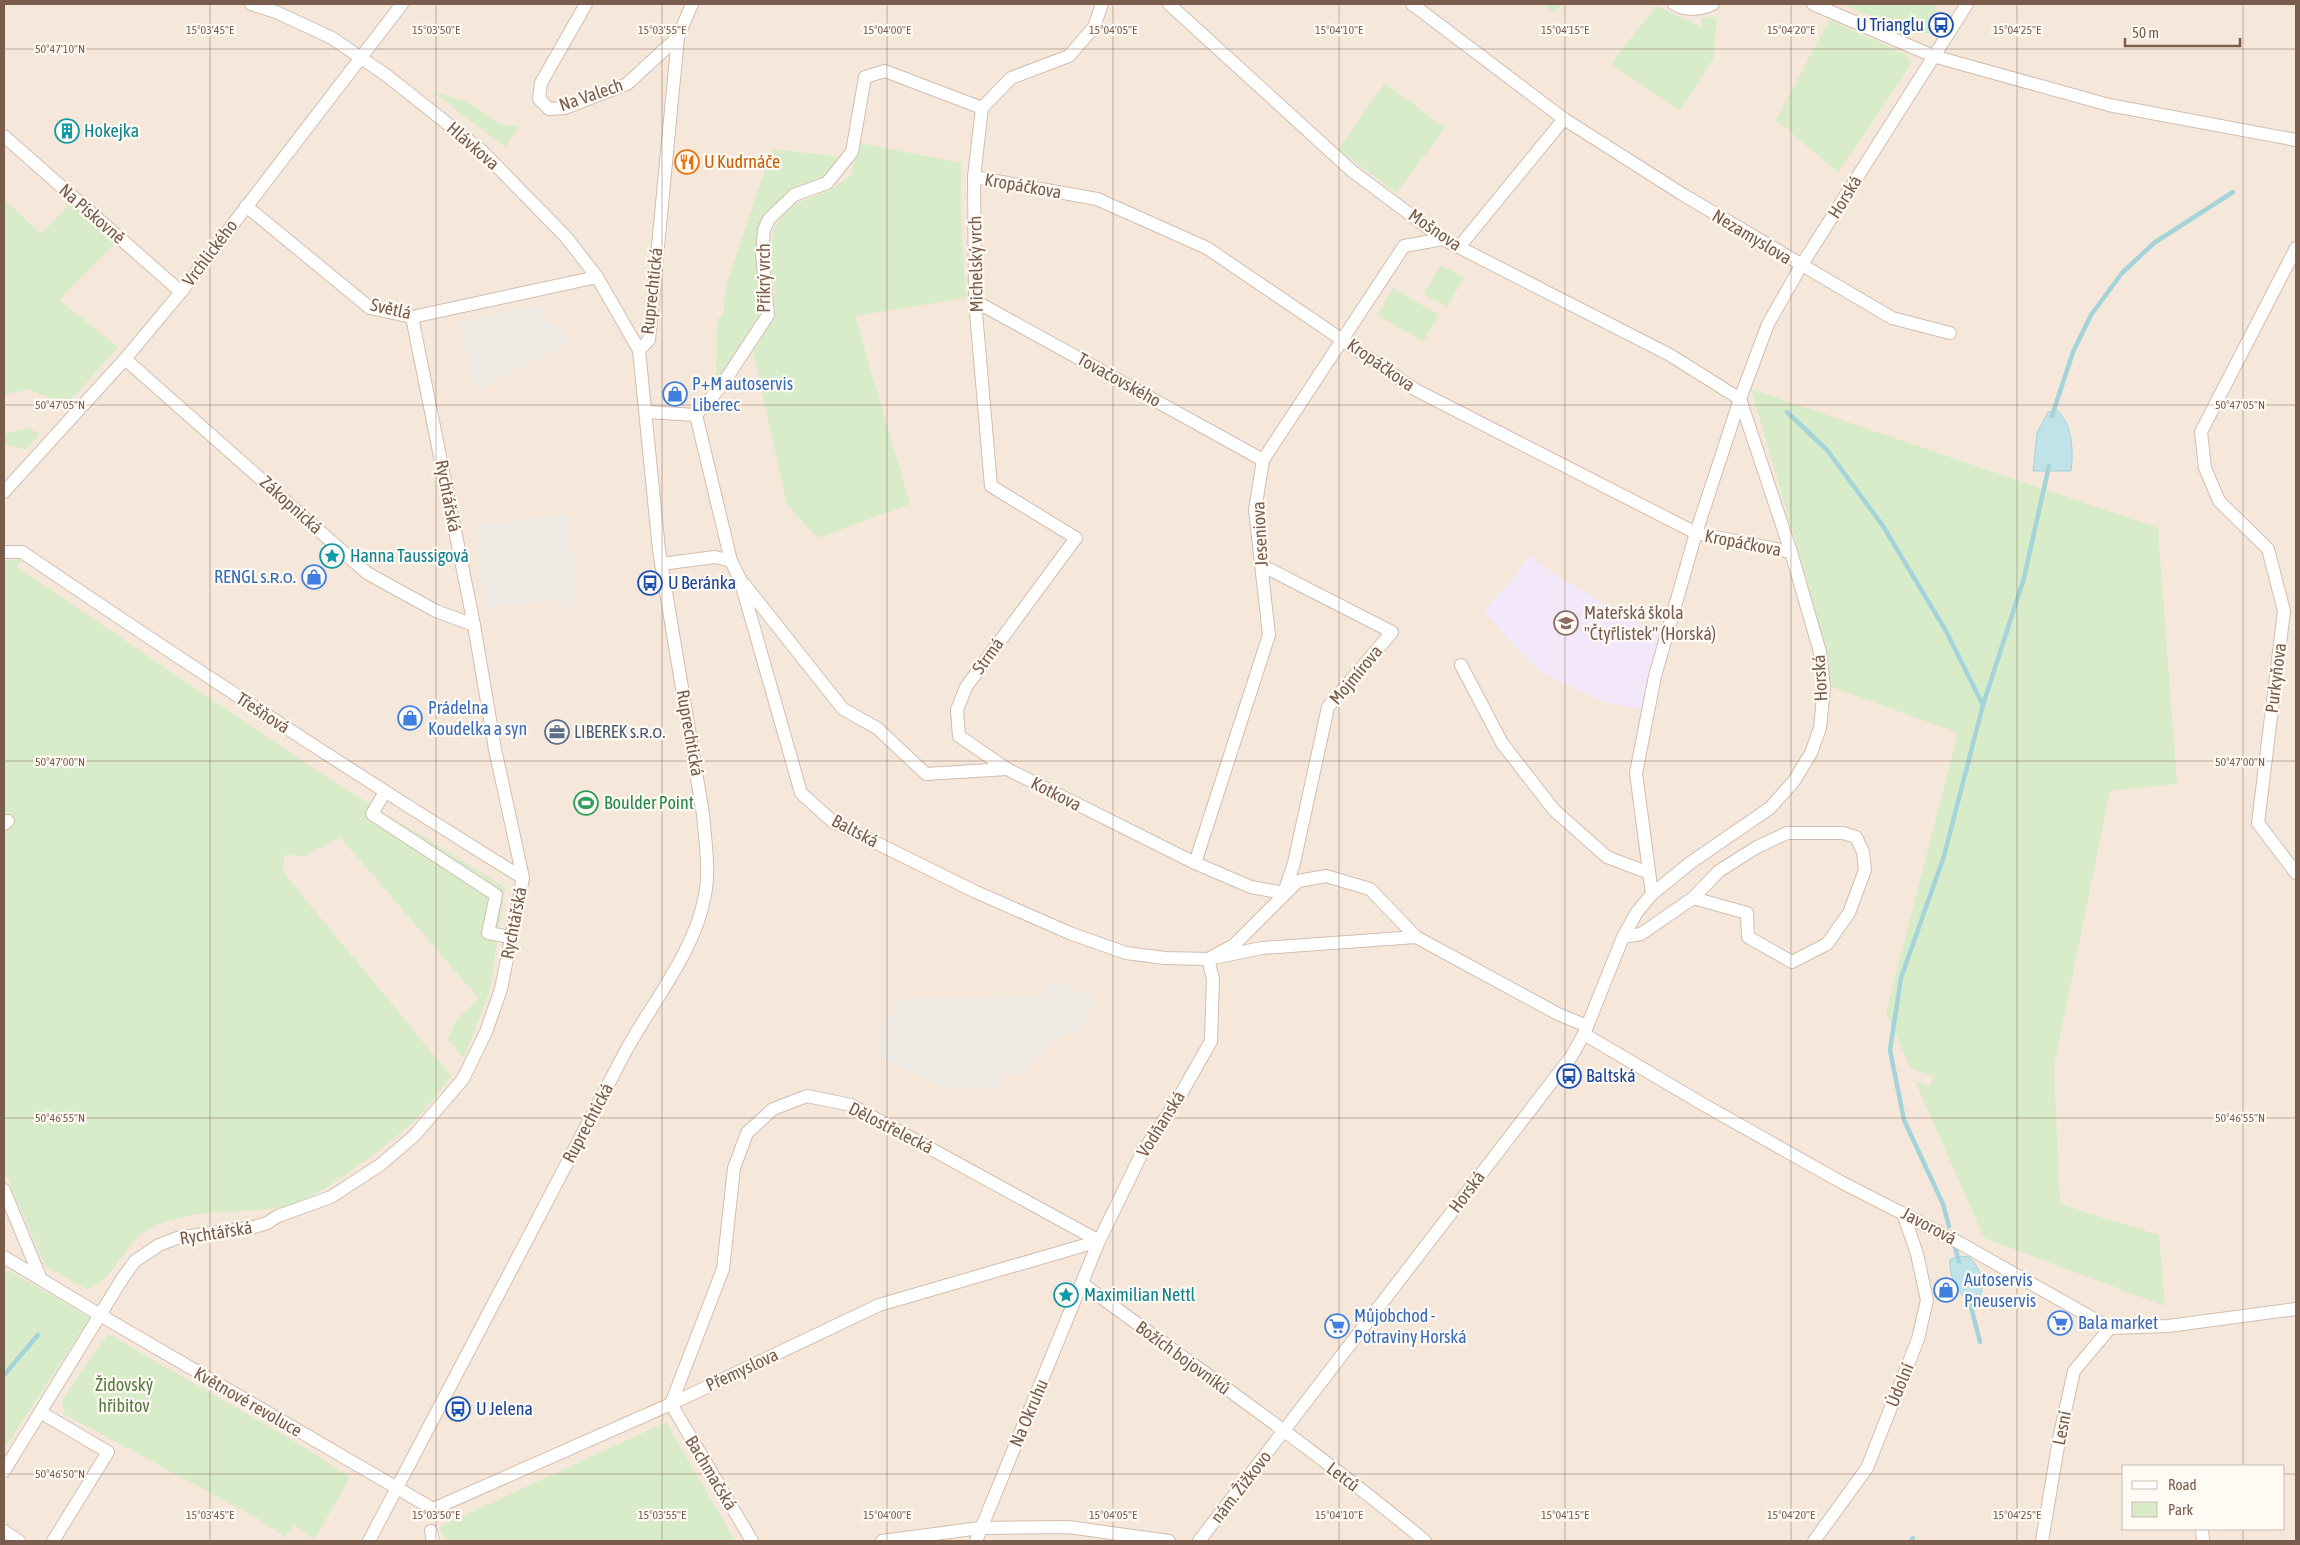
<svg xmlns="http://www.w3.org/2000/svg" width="2300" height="1545" viewBox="0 0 2300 1545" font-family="'Asap Condensed',sans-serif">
<rect width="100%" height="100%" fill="#fdf6ec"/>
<path fill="#f5e8da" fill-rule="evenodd" d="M4,4H2296V1541H4ZM2124,1466H2284V1529H2124Z"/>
<g fill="#efe9e4">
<polygon points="542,304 545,319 563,330 570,343 479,390 472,376 459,323"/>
<polygon points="568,515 579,605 564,607 563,599 485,608 475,525"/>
<polygon points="1052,981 1096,997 1078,1037 1065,1032 1019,1075 1002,1074 1001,1088 946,1088 877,1056 883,1015 893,1015 893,999 1042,997"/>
</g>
<polygon fill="#f3e8fa" points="1528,555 1554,574 1658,635 1644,710 1601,701 1542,673 1522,654 1484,611 1517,574"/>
<g fill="#d8ecc9">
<polygon points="1544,4 1562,4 1554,14"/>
<polygon points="1841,4 1938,4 1935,9 1941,16 1930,33 1915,34"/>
<polygon points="1656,6 1702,27 1701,18 1717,17 1714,57 1680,111 1611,64"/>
<polygon points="1829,20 1905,54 1911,62 1904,75 1838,172 1776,120"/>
<polygon points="1385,83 1445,128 1396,193 1338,149"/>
<polygon points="431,91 467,102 503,125 519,126 505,147"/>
<polygon points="860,143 961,163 961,218 966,298 855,316 910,504 818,538 787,505 753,352 769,326 775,292 768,262 774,228 790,206 834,188 851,175"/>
<polygon points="772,149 842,157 832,171 768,216 764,304 759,322 716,386 717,319 723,316 726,285"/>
<polygon points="4,199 41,234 71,203 117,242 59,300 118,347 66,406 29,389 4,395"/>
<polygon points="1441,265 1464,278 1447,307 1424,294"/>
<polygon points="1393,288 1439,315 1423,342 1377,315"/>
<polygon points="1751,389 2158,528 2177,784 2110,791 2054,1066 2060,1204 2159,1235 2165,1306 1984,1238 1915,1081 1930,1086 1934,1076 1910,1068 1886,1012 1958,733 1832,687 1811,594"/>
<polygon points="29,428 40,434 26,450 4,444 4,434"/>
<path d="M22,559L17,567L323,775L505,887L490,990L464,1058L448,1040L456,1020L479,999L340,837L304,856L284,855L283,872L451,1076C441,1088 432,1103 421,1114C396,1140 317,1201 284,1207C239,1215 192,1207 150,1228C124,1241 115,1283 86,1289L45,1266L4,1170V561Z"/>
<polygon points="8,1270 90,1318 4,1449 4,1272"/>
<polygon points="108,1334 297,1443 350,1477 315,1539 294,1525 285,1537 257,1518 64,1414 62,1400"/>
<polygon points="666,1422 735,1541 446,1541 439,1527"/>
</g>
<g fill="#bfe3e8" stroke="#a5d3da">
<path d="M2058,411C2072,425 2074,451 2071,471H2033L2037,433L2048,412Z"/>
<path d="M1957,1256L1969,1257C1983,1271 1985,1284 1978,1302L1972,1304C1958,1294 1949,1277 1950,1260Z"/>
</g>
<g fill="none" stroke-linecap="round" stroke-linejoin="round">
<g stroke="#a5d3da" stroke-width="4.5">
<polyline points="1787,412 1827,450 1883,526 1946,631 1983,705"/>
<polyline points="2052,416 2073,352 2091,315 2122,273 2154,243 2233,192"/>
<polyline points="1949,1226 1943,1204 1904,1120 1890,1050 1901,978 1944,856 1983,705 2024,578 2049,466"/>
<polyline points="1954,1244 1959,1262"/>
<polyline points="1969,1299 1980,1342"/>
<polyline points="4,1375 38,1335"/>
<polyline points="1911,1541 1913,1538"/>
</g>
<g stroke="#d1beb0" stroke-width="14">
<g id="minor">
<path d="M251,4L276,12L332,38L386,75L482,151L566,237L597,277L639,350L659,550L703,814C705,840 710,869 705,895C695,953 649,1006 622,1058C539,1219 453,1380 369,1541"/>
<polyline points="586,4 541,83 539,99 549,109 565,108 627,84 678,37"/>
<polyline points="1102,4 1094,27 1069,56 1011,78 982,108 974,177 975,301 991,486 1076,538 966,687 957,710 959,736 1007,769 1195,863 1251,887 1284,893"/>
<polyline points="1169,4 1352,171 1443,239 1670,355 1740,399"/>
<polyline points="1412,4 1564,119 1682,194 1892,318 1950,333"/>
<path d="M1674,4C1686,11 1701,10 1713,4"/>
<polyline points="1813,4 1933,56 2109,105 2296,140"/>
<polyline points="4,136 181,292"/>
<polyline points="974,177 1097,199 1207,248 1416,390 1696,533 1791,552"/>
<polyline points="246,206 370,308 412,317 597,277"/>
<polyline points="1459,247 1564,119"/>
<polyline points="2296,248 2201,432 2205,468 2219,501 2268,549 2284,611 2258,823 2296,873"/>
<polyline points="975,301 1263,460"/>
<polyline points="639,350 649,340 678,37 692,4"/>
<polyline points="125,359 367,573 436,611 474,625"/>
<polyline points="647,412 696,415 731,561"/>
<polyline points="696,415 722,385 768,315 762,254 764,230 769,219 794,195 827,183 852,152 865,77 885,71 982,108"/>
<polyline points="4,492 125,359 181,292 402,4"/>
<path d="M4,552H22C187,664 353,773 523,878"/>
<polyline points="661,564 715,557 731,561 740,579 801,793 832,821 976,892 1072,934 1126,953 1165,958 1208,959 1262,948 1416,937 1558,1014 1587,1026"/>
<polyline points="1261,565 1392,632 1328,707 1294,863 1284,893"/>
<polyline points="744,584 843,709 877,728 926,774 1007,769"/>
<polyline points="1461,665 1502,743 1554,810 1607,857 1649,873"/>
<polyline points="385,792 372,814 496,895 488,933 511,937"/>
<polyline points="4,824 8,821"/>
<polyline points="1195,863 1269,635 1255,510 1263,460 1404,246 1443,239"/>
<polyline points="1652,894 1636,773 1655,676 1696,533 1740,399 1768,324 1801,266 1967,4"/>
<polyline points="1623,937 1641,934 1693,898 1747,913 1748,937 1792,962 1827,944 1849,913 1865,870 1863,852 1856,837 1843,833 1787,833 1757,847 1719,871 1693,898"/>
<polyline points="1584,1034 1706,1106 1841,1182 1958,1242 2110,1328 2168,1326 2296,1309"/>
<polyline points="4,1190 40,1277"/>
<polyline points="4,1257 100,1315 433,1509 671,1404 879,1305 1099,1241"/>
<path d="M1083,1284C1198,1369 1316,1450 1425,1541"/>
<polyline points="40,1412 108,1452 53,1541"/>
<polyline points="4,1471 122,1279 135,1261 159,1245 177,1238 254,1227 267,1223 278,1216 331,1197 380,1165 414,1136 463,1079 486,1032 501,989 523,878 495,749 474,625 412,317"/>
<polyline points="2202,1529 2203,1541"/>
<polyline points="4,1531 19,1541"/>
<polyline points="431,1531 433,1541"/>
<polyline points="752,1541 671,1404 723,1269 734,1168 747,1133 773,1109 807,1096 851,1105 1099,1241"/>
<polyline points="882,1541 980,1528 1068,1527 1169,1541"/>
<polyline points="976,1541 1099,1241 1142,1153 1177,1101 1211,1041 1213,979 1208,959 1234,945 1298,881 1326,876 1370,889 1416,937"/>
<polyline points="1199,1541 1571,1057 1584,1034 1623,937 1637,912 1652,894 1690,863 1770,808 1794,781 1811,753 1820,728 1824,687 1820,652 1791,552 1740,399"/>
<polyline points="1814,1541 1867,1468 1918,1339 1927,1300 1917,1254 1903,1213"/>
<polyline points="2042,1541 2060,1434 2074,1371 2110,1328"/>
</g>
</g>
<use href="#minor" stroke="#fff" stroke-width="12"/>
</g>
<path fill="none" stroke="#7a5c4d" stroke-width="1" stroke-opacity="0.45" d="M210,4V1541M436,4V1541M662,4V1541M887,4V1541M1113,4V1541M1339,4V1541M1565,4V1541M1791,4V1541M2017,4V1541M2243,4V1466M4,49H2296M4,405H2296M4,761H2296M4,1118H2296M4,1474H2124M2284,1474H2296M2243,1529V1541"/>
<defs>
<g id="bus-ring" transform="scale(1.25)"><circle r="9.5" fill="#fffaf3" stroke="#1a4fb4" stroke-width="1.5"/><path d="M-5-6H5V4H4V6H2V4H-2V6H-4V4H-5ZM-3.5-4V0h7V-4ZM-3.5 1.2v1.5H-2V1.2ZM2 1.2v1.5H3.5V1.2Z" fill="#1a4fb4"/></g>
<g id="building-ring" transform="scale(1.25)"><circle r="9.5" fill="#fffaf3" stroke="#0f9aa8" stroke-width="1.5"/><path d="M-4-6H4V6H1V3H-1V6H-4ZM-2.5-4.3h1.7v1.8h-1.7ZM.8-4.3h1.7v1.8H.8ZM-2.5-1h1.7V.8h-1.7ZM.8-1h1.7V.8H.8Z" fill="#0f9aa8"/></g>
<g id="restaurant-ring" transform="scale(1.25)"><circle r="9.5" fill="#fffaf3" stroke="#e8710a" stroke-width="1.5"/><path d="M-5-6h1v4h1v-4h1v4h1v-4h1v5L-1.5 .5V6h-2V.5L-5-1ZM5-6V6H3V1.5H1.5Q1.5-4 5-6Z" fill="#e8710a"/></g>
<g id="shop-ring" transform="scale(1.25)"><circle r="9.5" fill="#fffaf3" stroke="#3f7fe0" stroke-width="1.5"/><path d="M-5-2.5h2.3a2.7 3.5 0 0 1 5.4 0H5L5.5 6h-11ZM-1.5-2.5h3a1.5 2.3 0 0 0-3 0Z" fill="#3f7fe0"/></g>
<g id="sight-ring" transform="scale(1.25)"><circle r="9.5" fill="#fffaf3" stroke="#0f9aa8" stroke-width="1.5"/><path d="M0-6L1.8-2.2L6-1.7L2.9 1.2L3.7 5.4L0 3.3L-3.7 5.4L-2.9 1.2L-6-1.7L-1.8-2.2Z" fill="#0f9aa8"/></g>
<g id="school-ring" transform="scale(1.25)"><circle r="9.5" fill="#fffaf3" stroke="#8d6e63" stroke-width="1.5"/><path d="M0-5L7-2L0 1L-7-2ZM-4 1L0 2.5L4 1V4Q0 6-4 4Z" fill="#8d6e63"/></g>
<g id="office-ring" transform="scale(1.25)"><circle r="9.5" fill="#fffaf3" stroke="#5c6f8a" stroke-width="1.5"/><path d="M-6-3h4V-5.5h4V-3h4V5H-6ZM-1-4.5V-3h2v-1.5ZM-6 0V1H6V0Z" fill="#5c6f8a"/></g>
<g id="stadium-ring" transform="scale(1.25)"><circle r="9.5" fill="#fffaf3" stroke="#2e9e5b" stroke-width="1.5"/><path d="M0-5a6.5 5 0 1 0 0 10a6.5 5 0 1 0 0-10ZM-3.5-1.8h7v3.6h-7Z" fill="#2e9e5b"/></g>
<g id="supermarket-ring" transform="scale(1.25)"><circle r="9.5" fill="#fffaf3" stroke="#3f7fe0" stroke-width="1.5"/><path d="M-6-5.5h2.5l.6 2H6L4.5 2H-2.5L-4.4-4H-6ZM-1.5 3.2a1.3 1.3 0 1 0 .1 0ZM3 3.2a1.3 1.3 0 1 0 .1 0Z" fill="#3f7fe0"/></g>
</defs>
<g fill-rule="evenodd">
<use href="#bus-ring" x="1941" y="25"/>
<use href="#building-ring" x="67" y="131"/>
<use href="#restaurant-ring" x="687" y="162"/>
<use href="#shop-ring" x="675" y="394"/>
<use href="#sight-ring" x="332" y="556"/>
<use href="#shop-ring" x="314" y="577"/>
<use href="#bus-ring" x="650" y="583"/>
<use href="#school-ring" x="1566" y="623"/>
<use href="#shop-ring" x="410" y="718"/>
<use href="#office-ring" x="557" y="732"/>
<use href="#stadium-ring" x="586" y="803"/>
<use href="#bus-ring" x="1569" y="1076"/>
<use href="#shop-ring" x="1946" y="1290"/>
<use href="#sight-ring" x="1066" y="1295"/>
<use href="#supermarket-ring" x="2060" y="1323"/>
<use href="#supermarket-ring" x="1337" y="1326"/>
<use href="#bus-ring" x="458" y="1409"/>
</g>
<g text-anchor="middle" stroke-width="4.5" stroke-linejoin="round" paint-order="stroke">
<g font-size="18" fill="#164399" stroke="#fffaf3" text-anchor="start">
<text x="1924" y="31" text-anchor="end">U Trianglu</text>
<text x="668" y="589">U Beránka</text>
<text x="1586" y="1082">Baltská</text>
<text x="476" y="1415">U Jelena</text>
</g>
<g font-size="18" fill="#7a5c4d" stroke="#fffaf3">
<text transform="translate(591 95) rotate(-19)" y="6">Na Valech</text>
<text transform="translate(473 146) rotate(41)" y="6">Hlávkova</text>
<text transform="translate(1023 186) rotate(10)" y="6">Kropáčkova</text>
<text transform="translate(1845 197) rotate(-58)" y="6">Horská</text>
<text transform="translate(92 214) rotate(41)" y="6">Na Pískovně</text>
<text transform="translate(1435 230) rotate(34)" y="6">Mošnova</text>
<text transform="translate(1752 237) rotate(31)" y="6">Nezamyslova</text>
<text transform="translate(210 253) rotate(-53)" y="6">Vrchlického</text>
<text transform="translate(976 264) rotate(-91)" y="6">Michelský vrch</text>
<text transform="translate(764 278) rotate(-90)" y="6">Příkrý vrch</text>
<text transform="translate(652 291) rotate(-84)" y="6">Ruprechtická</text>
<text transform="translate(391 309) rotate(13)" y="6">Světlá</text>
<text transform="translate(1381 365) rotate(35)" y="6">Kropáčkova</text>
<text transform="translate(1119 380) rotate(29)" y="6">Tovačovského</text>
<text transform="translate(448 496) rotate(79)" y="6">Rychtářská</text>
<text transform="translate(291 505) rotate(42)" y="6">Zákopnická</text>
<text transform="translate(1260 534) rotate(-93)" y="6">Jeseniova</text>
<text transform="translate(1743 543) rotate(11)" y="6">Kropáčkova</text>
<text transform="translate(988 656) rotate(-54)" y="6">Strmá</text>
<text transform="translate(1356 675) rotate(-50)" y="6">Mojmírova</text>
<text transform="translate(1820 678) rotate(-93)" y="6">Horská</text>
<text transform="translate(2276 678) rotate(-83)" y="6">Purkyňova</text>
<text transform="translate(263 713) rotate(33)" y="6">Třešňová</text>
<text transform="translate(690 733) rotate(80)" y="6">Ruprechtická</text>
<text transform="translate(1056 794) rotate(27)" y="6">Kotkova</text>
<text transform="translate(855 831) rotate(28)" y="6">Baltská</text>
<text transform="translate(514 923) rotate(-79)" y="6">Rychtářská</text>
<text transform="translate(588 1123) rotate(-62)" y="6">Ruprechtická</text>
<text transform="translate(1161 1124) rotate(-58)" y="6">Vodňanská</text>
<text transform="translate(891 1128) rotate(27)" y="6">Dělostřelecká</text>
<text transform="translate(1467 1192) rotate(-53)" y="6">Horská</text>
<text transform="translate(1929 1226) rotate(28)" y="6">Javorová</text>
<text transform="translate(216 1233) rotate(-9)" y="6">Rychtářská</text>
<text transform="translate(1183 1358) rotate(36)" y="6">Božích bojovníků</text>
<text transform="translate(742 1370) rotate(-25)" y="6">Přemyslova</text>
<text transform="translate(1900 1385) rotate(-68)" y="6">Údolní</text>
<text transform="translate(248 1402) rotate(30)" y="6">Květnové revoluce</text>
<text transform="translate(1029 1413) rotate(-67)" y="6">Na Okruhu</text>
<text transform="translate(2062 1428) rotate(-79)" y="6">Lesní</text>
<text transform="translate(711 1473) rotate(59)" y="6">Bachmačská</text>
<text transform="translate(1343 1477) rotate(37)" y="6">Letců</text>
<text transform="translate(1241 1487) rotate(-52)" y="6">nám. Žižkovo</text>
</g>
<g font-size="18" fill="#0d838f" stroke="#fffaf3" text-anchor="start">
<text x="84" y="137">Hokejka</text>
<text x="350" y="562">Hanna Taussigová</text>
<text x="1084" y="1301">Maximilian Nettl</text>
</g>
<g font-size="18" fill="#c56008" stroke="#fffaf3" text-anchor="start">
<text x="704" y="168">U Kudrnáče</text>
</g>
<g font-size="18" fill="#366cbe" stroke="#fffaf3" text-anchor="start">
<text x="692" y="390">P+M autoservis<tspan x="692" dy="21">Liberec</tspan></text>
<text x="296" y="583" text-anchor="end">RENGL s.ʀ.ᴏ.</text>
<text x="428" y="714">Prádelna<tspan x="428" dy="21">Koudelka a syn</tspan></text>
<text x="1964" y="1286">Autoservis<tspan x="1964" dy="21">Pneuservis</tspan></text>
<text x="1354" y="1322">Můjobchod -<tspan x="1354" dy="21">Potraviny Horská</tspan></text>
<text x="2078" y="1329">Bala market</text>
</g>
<g font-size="18" fill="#785e54" stroke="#fffaf3" text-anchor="start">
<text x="1584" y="619">Mateřská škola<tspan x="1584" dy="21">"Čtyřlístek" (Horská)</tspan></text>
</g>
<g font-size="18" fill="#4e5e75" stroke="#fffaf3" text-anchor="start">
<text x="574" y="738">LIBEREK s.ʀ.ᴏ.</text>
</g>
<g font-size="18" fill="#27864d" stroke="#fffaf3" text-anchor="start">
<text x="604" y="809">Boulder Point</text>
</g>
<g font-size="18" fill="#537a41" stroke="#fffaf3">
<text x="124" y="1391">Židovský<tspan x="124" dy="21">hřibitov</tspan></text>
</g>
</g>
<g font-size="12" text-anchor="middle" fill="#7a5c4d" stroke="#fffaf3" stroke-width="4.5" stroke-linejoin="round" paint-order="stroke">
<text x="210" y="34">15°03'45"E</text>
<text x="436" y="34">15°03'50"E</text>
<text x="662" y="34">15°03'55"E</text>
<text x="887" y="34">15°04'00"E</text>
<text x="1113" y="34">15°04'05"E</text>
<text x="1339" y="34">15°04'10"E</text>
<text x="1565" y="34">15°04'15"E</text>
<text x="1791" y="34">15°04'20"E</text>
<text x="2017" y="34">15°04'25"E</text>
<text x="60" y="53">50°47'10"N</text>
<text x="60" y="409">50°47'05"N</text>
<text x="2240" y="409">50°47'05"N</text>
<text x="60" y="766">50°47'00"N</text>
<text x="2240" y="766">50°47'00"N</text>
<text x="60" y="1122">50°46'55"N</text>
<text x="2240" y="1122">50°46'55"N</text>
<text x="60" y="1478">50°46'50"N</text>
<text x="210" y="1519">15°03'45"E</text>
<text x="436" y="1519">15°03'50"E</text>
<text x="662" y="1519">15°03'55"E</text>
<text x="887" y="1519">15°04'00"E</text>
<text x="1113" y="1519">15°04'05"E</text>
<text x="1339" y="1519">15°04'10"E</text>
<text x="1565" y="1519">15°04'15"E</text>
<text x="1791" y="1519">15°04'20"E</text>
<text x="2017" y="1519">15°04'25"E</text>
</g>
<rect width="2300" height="1545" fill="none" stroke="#7a5c4d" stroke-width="10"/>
<rect x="2122" y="1465" width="162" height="65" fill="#fffaf3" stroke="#cabbb1"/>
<rect x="2132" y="1481" width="25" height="8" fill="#ffffff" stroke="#cabbb1"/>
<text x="2168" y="1490" font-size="15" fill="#7a5c4d">Road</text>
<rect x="2132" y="1502" width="25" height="15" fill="#d8ecc9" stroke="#cabbb1"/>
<text x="2168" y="1515" font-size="15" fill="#7a5c4d">Park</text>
<path d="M2125 38v8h115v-8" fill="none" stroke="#7a5c4d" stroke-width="2.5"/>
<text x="2132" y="38" font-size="15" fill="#7a5c4d" stroke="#fffaf3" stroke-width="4" paint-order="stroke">50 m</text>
</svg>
